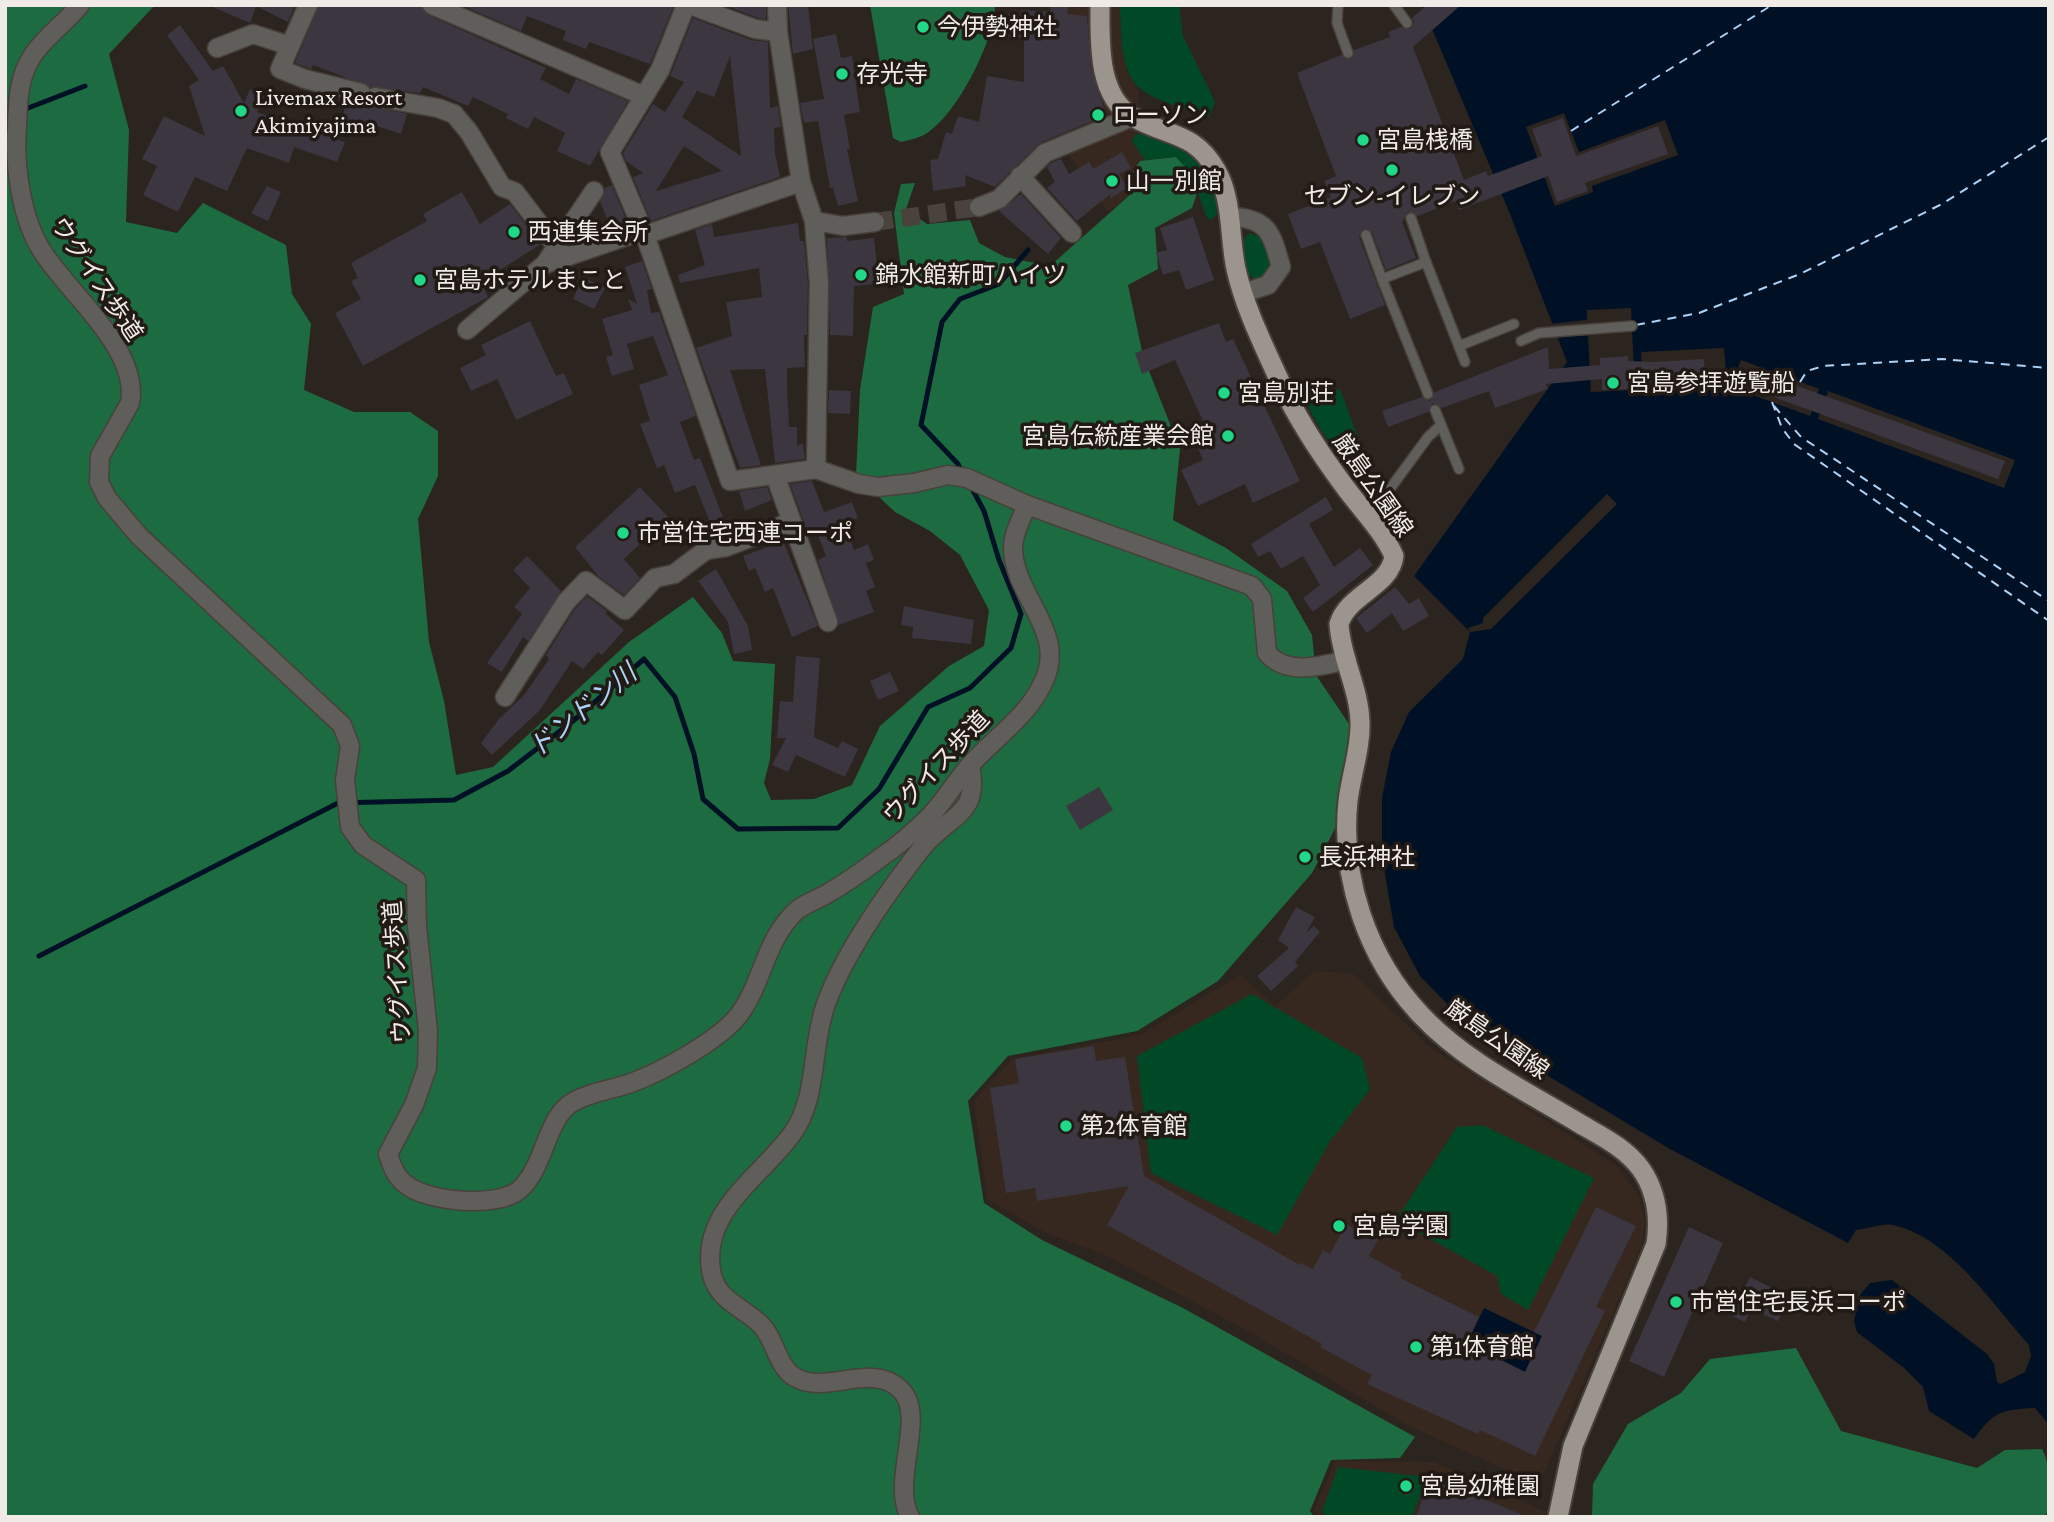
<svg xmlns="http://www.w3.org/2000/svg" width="2054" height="1522" viewBox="0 0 2054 1522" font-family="'Crimson Pro','Noto Sans JP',serif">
<rect width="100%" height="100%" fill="#2c241f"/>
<g fill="#36281f">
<polygon points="1053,5 1120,5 1121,38 1127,72 1139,91 1136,134 1132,141 1145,160 1140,162 1131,194 1109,212 1059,141"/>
<polygon points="1314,971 1352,973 1430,1047 1616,1165 1639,1196 1645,1218 1642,1246 1539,1485 1409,1426 1246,1330 1105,1255 1046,1233 987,1199 974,1101 1012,1059 1140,1035 1240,975 1275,1006"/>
<polygon points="1335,1461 1434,1462 1546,1512 1545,1517 1320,1517 1314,1510"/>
</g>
<g fill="#014926">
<path d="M1120,5H1179L1183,36L1215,102L1209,117C1130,91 1122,92 1120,5Z"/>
<path d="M1136,134C1180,136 1216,169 1217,214L1210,220L1206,216L1192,175L1176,157L1145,160L1132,141Z"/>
<polygon points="1251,233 1261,237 1271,264 1272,269 1262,279 1255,280 1248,274 1243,244 1246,236"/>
<polygon points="1340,389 1359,440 1345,463 1322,432 1305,401"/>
<polygon points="1252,994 1362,1058 1370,1089 1329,1143 1277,1235 1151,1173 1137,1056"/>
<polygon points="1482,1125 1594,1178 1528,1310 1501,1294 1497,1276 1396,1220 1457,1127"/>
<polygon points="1338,1467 1427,1477 1412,1517 1327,1517 1322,1511"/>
</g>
<g fill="#1d6c41">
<polygon points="5,5 155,5 109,54 129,130 126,222 177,233 203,203 286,245 292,294 311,324 304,390 354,412 410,412 438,431 438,476 418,519 429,642 444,701 456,775 493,767 629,642 693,597 722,633 733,661 775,664 770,759 764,783 771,800 814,799 852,785 880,726 949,666 984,646 989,610 960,555 930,531 895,512 856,475 860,390 873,307 904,294 894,213 901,184 915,183 906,209 927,224 970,220 979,243 1005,257 1050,266 1131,194 1128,178 1140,161 1176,157 1192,175 1198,190 1192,208 1155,228 1158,269 1128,285 1143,356 1180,449 1173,520 1226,548 1287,591 1312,635 1316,675 1353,730 1344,811 1312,873 1218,981 1137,1031 1008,1056 968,1101 984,1203 1042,1240 1183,1308 1415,1437 1400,1458 1331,1460 1310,1511 1314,1517 5,1517"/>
<path d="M870,5H995C995,40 957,114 927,133C920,138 909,140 901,142L893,138Z"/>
<path d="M1796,1348L1841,1431L1977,1468L2005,1450L2042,1449C2051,1467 2054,1498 2045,1517H1592L1593,1484L1628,1424L1681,1393L1710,1359Z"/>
</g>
<g fill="#001125">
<path d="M1422,5H2049V1425L2035,1408C2001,1410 1994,1411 1974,1439L1929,1411L1923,1387L1904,1368L1857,1332L1854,1321L1860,1295L1870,1283L1892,1280L1987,1354L1994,1364L1997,1382L2001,1384L2025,1372L2031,1356L2029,1345C1993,1305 1949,1237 1893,1225C1883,1223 1867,1229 1856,1230L1848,1243L1670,1149L1503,1049L1460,1017L1420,976L1394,927L1382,856V798L1391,752L1409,712L1463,659L1470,632L1414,576L1567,362L1510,214Z"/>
<polygon points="1484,1308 1542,1336 1525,1372 1467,1343"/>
</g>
<g fill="#2c241f">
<polygon points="1564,113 1579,152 1665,120 1678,155 1592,186 1593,192 1555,206 1526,127"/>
<polygon points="1631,308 1635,390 1591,392 1588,335 1554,338 1549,324 1587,320 1587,310"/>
<polygon points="1724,348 1727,387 1643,392 1641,352"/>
<polygon points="1741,360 1819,389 1810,416 1731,387"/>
<polygon points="1828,391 2015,460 2004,488 1818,419"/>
<polygon points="1607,494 1617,504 1491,629 1470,632 1468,628 1483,623 1483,618"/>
</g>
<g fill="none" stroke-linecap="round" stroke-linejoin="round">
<g stroke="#001125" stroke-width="5">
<polyline points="5,117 85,86"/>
<polyline points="963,474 958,464 921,425 942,322 960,299 999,284 1028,250"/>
<polyline points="39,956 338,803 454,800 508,771 573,721 644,659 675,697 694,754 703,799 738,829 838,828 879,789 928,707 970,688 1011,648 1021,614 999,560 984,511 970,485"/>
</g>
<g stroke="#aed3f6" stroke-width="2" stroke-dasharray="9 7" stroke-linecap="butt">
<polyline points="1571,131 1772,5"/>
<polyline points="1636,325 1699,313 1800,274 1942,204 2049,137"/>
<polyline points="1800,382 1807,371 1823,366 1942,359 2049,368"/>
<polyline points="1772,402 1782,428 1794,444 2049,621"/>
<polyline points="1774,406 1801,437 2049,601"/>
</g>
</g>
<g fill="#3b363f" fill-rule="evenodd">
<polygon points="208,5 295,5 288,22 256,6 250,23"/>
<polygon points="319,5 421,5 428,15 546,68 540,79 569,94 576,79 628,101 590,166 557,151 565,133 534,117 528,129 506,118 508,114 473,97 468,106 423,87 420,93 370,87 313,65 311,69 295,63"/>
<polygon points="461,5 674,5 650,64 589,42 586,49 563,40 566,31 527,16 521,31"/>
<polygon points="724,5 766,5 766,19 758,18"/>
<polygon points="788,5 808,5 813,49 793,54"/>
<polygon points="1051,5 1068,7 1067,14 1087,16 1091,69 1106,115 1040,143 995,187 965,175 966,186 933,191 930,160 938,159 946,132 952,134 958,116 979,122 987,76 1024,82 1024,38 1006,36 1008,14 1020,15 1021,10 1050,12"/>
<polygon points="1427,5 1461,5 1413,47 1464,180 1486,171 1488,176 1542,156 1532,129 1563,118 1576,156 1658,126 1668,154 1585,183 1588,191 1557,202 1548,176 1459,210 1455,201 1418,216 1408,212 1402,222 1416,258 1386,270 1372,232 1363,229 1359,237 1385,305 1350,319 1320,242 1301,249 1288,214 1331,197 1324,181 1336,176 1297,73 1341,55 1351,59 1354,50 1390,37 1388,32 1401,27 1410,29 1414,23 1412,18"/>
<path d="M693,18L751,40L768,42L770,108L778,106L781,127L774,128L775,153L780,177L651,221L633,177L643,173L626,161L623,153L653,104L665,112L684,82L670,76ZM730,56L741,156L682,117L697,91L714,97ZM684,146L722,171L656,191Z"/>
<polygon points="180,25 213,71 223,66 244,103 250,89 265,97 257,112 345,142 337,162 294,147 289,163 247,148 227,191 195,177 178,212 143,195 157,166 142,159 164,116 205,136 189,86 199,80 167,35"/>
<polygon points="836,34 841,58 852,56 860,112 844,115 850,149 847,149 858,201 838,206 833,188 830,188 818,121 804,123 800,103 824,99 813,39"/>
<polygon points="347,101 407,114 401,134 368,123 365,135 339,128"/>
<polygon points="1122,152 1131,168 1119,174 1127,188 1111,198 1110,194 1077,221 1047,188 1055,182 1047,167 1051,163 1061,159 1069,174 1089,162 1093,169"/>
<polygon points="612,185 628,224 612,229 600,202 605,188"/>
<polygon points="267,186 281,192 268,221 251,213"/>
<polygon points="462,192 480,224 510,204 541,244 481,282 488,297 363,366 335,313 361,299 351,281 358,278 351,263 427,221 423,214"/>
<polygon points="1021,194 1061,238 1048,254 999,211"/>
<polygon points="1193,217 1214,280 1186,290 1179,270 1163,275 1156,253 1167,250 1160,228"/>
<polygon points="798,223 800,241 804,241 808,283 807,335 804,335 805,367 787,368 787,388 789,427 797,427 797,445 803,444 805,459 775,463 765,369 730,370 761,465 740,468 696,348 732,336 726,302 762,297 759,268 680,283 678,275 705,265 695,230 712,224 714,237"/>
<polygon points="847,237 847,241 874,238 877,264 895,262 897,282 854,286 853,336 830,335 827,238"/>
<polygon points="642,261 652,289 647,290 651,313 659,312 696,416 680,422 694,460 700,458 724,520 711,525 695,485 675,493 664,465 657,468 640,424 650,421 639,385 668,375 653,336 627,344 634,369 612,376 606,357 613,355 602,319 632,310 628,299 637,304 625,267"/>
<polygon points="583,277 605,288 594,309 573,299"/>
<polygon points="530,321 556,376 564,373 573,394 516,420 497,379 471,391 460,368 486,355 481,345"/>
<polygon points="1219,323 1226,342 1233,339 1300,481 1253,503 1245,484 1198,506 1181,470 1203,460 1194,439 1208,432 1175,360 1142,374 1135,353"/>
<polygon points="1548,347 1549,369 1600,365 1600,358 1628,356 1628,361 1653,362 1704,359 1705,377 1654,380 1654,382 1629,384 1630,389 1602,390 1602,379 1546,384 1548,389 1495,408 1489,391 1442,408 1433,403 1428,412 1388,427 1382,411 1422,397 1430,401 1435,392"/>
<polygon points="1750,369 2005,461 1998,479 1744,386"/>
<polygon points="829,390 851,391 850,414 828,413"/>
<polygon points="812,481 824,512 852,502 858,518 844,523 854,550 868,544 874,560 866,563 875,587 866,591 874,612 839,625 818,560 826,556 816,530 808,533 790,484"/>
<polygon points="640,487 668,517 624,559 640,578 624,595 599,577 575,547"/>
<polygon points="767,487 772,500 745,511 739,491"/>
<polygon points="1326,497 1333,510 1309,524 1334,567 1360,548 1373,565 1313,612 1303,598 1320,585 1303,556 1281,569 1270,551 1258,557 1251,544"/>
<polygon points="783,541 818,626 792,637 773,588 765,592 755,568 749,571 743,556"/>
<polygon points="527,556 561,591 528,641 523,637 502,672 487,663 522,614 514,607 530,588 513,570"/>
<polygon points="716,569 748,626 752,650 734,654 728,622 698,581"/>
<polygon points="1395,587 1409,604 1419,598 1429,616 1403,631 1392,613 1367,633 1356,618"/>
<polygon points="587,596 607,611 605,613 624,630 602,655 598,652 583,669 572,661 540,710 492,755 481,743 499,719 525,694 549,659 546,655 575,609"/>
<polygon points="904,606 974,620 971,644 912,638 913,627 901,625"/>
<polygon points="796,656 820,658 814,737 838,748 842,741 858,749 845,777 796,755 788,772 772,765 786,738 777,738 780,701 793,702"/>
<polygon points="890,672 899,691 878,700 870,681"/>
<polygon points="1099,787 1113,810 1080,830 1066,806"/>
<polygon points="1296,907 1315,917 1306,933 1314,926 1320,932 1295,962 1298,966 1271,991 1257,976 1289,948 1278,940"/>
<polygon points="1094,1046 1096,1061 1125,1057 1144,1176 1300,1265 1301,1263 1313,1269 1323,1250 1330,1254 1346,1224 1363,1234 1368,1223 1383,1231 1369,1256 1402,1274 1400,1278 1479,1317 1467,1343 1525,1372 1542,1336 1534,1332 1596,1207 1636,1226 1596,1307 1605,1311 1535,1456 1480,1430 1478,1434 1367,1384 1372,1375 1320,1347 1322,1344 1107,1225 1129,1186 1037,1201 1035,1188 1006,1193 990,1088 1019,1083 1015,1059"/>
<polygon points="1689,1227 1723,1243 1664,1377 1629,1361"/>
<polygon points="1750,1277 1790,1297 1778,1321 1751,1309 1745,1322 1732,1316"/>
<polygon points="1431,1475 1478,1491 1477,1496 1528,1517 1416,1517"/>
</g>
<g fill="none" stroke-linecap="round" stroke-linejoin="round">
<polyline stroke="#4a423d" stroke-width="18" stroke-dasharray="18 9" stroke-linecap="butt" points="875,222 979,207"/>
<g stroke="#48403b" stroke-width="12">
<g id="service">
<polyline points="1338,5 1337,23 1348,53"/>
<polyline points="1394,5 1407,23"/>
<polyline points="1411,218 1426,262"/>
<polyline points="1366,235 1382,279"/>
<polyline points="1521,341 1539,333 1632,326"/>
<polyline points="1459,346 1514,324"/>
<polyline points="1428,394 1382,279 1426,262 1465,362"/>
<polyline points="1435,410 1459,469"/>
<polyline points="1384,497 1428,437 1441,425"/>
</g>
</g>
<g stroke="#48403b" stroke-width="21">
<g id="minor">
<path d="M80,5C66,22 45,37 33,55C18,77 18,102 17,127C14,165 21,218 42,251C68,293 140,349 130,403L100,456L99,482L107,498L139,536L342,725L350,746L345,780L350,827L363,845L416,880L417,926L428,1031L427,1068L414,1105L388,1154C392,1167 396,1178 408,1186C430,1202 498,1208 519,1190C545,1168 546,1117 573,1102C592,1091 612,1090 631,1083C661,1072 718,1041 738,1016C763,984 764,941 796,911C804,904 816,900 825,895C844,884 863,871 880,858C898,846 916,830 931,815C946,799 957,779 972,763C995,738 1027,716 1042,685C1070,632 1013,598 1013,547C1013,534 1022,517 1027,505"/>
<polyline points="308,5 280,69 305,79 361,93"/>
<polyline points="432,5 644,96"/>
<path d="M686,5L660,70L610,152L645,235L730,481L816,469L859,484L878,487L914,483L948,475L967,478L1027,505L1252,586L1262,599L1267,653C1286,676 1322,666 1347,660"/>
<polyline points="690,5 755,29 778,32"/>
<polyline points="777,5 778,32 801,182 814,221 843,226 875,222"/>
<polyline points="217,48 253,34 290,46"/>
<polyline points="375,97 438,108 454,114 469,132 502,187 515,192 557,247"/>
<polyline points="1020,176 1072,233"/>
<polyline points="979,207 999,199 1045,153 1132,117"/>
<path d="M1229,217C1268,217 1272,234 1281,267L1268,285L1243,293"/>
<polyline points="814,221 819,283 816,469"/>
<polyline points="645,235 801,182"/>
<polyline points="545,264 642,231"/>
<polyline points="467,330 545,264 594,191"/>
<polyline points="775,475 828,622"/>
<polyline points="505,697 566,602 586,581 625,610 655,578 674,574 706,550 726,547 791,522"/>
<path d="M910,1517C890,1481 928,1415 900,1389C870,1361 825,1397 793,1376C776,1364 775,1337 759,1323C742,1307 718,1300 712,1275C698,1213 760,1178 792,1134C818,1099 811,1047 825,1007C843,954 887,893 921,849C947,815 981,817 970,765"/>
</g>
</g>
<g stroke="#48403b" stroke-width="23">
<path id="primary" d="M1100,5C1100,41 1097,96 1133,117C1167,137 1194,131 1216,170C1233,199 1229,237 1236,269C1244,305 1261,340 1276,373C1294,414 1318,451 1345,487C1361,509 1383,531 1394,556C1390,587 1348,594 1339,624C1341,658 1359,688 1360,722C1361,748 1351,775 1348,801C1340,877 1367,958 1421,1015C1464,1061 1524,1090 1577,1122C1599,1135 1625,1147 1641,1169C1657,1192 1660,1217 1656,1244L1573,1446L1558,1517"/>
</g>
<use href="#service" stroke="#605e5a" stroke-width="9"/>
<use href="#minor" stroke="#605e5a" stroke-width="18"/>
<use href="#primary" stroke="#9b958d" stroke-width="19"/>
</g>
<g fill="#20d887" stroke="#221a15" stroke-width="2.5">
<circle cx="923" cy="27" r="7"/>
<circle cx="842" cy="74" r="7"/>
<circle cx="241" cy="111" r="7"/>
<circle cx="1098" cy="115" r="7"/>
<circle cx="1363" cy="140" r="7"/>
<circle cx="1392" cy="170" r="7"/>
<circle cx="1112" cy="181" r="7"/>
<circle cx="514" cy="232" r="7"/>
<circle cx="861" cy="275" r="7"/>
<circle cx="420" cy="280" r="7"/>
<circle cx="1613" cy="383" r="7"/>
<circle cx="1224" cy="393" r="7"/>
<circle cx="1228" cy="436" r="7"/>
<circle cx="623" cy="533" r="7"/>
<circle cx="1305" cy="857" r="7"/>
<circle cx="1066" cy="1126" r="7"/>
<circle cx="1339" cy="1226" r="7"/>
<circle cx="1676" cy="1302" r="7"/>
<circle cx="1416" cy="1347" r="7"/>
<circle cx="1406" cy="1486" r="7"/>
</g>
<g text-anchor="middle" stroke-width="7" stroke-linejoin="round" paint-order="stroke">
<g font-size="24" fill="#f1ebe7" stroke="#221a15" text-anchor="start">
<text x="937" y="35">今伊勢神社</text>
<text x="856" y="82">存光寺</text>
<text x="255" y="105">Livemax Resort<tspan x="255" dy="28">Akimiyajima</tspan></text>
<text x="1112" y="123">ローソン</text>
<text x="1377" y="148">宮島桟橋</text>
<text x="1126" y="189">山一別館</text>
<text x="1392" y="204" text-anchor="middle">セブン-イレブン</text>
<text x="528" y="240">西連集会所</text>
<text x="875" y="283">錦水館新町ハイツ</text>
<text x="434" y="288">宮島ホテルまこと</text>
<text x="1627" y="391">宮島参拝遊覧船</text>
<text x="1238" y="401">宮島別荘</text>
<text x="1214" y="444" text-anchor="end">宮島伝統産業会館</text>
<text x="637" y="541">市営住宅西連コーポ</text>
<text x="1319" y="865">長浜神社</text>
<text x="1080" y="1134">第2体育館</text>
<text x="1353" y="1234">宮島学園</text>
<text x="1690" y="1310">市営住宅長浜コーポ</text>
<text x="1430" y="1355">第1体育館</text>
<text x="1420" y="1494">宮島幼稚園</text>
</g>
<g font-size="24" fill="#f1ebe7" stroke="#221a15">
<text transform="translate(97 279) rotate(56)" y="8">ウグイス歩道</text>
<text transform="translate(1373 485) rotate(55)" y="8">厳島公園線</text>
<text transform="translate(936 767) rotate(-47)" y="8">ウグイス歩道</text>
<text transform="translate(397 972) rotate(-94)" y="8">ウグイス歩道</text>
<text transform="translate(1497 1039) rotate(35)" y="8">厳島公園線</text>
</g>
<g font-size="26" font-style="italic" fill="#aed3f6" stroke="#221a15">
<text transform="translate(582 710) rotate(-39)" y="9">ドンドン川</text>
</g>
</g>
<rect width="2054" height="1522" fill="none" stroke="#f1ebe7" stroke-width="14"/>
</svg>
